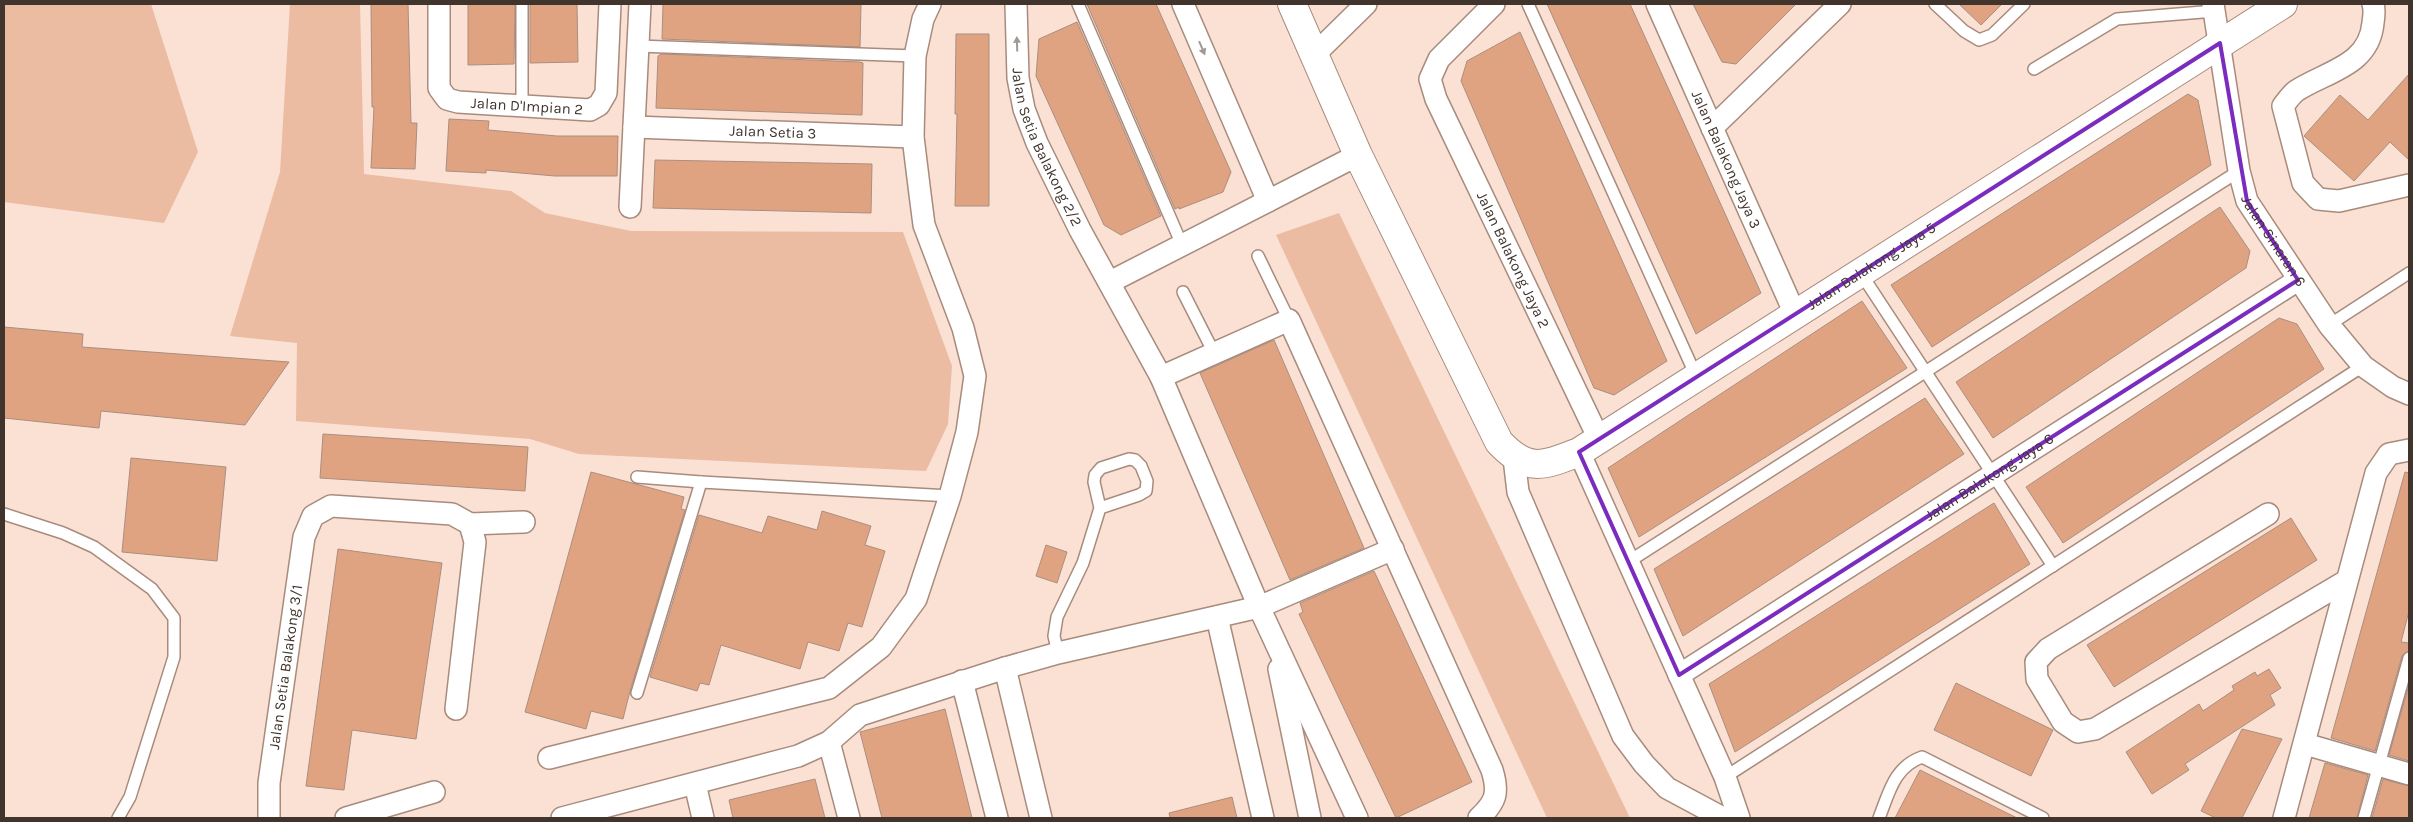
<svg xmlns="http://www.w3.org/2000/svg" width="2413" height="822" viewBox="0 0 2413 822" font-family="Karla,sans-serif">
<rect width="100%" height="100%" fill="#fae1d4"/>
<g fill="#ebbba2">
<polygon points="4,4 151,4 198,152 164,223 4,202"/>
<polygon points="290,4 360,4 364,174 511,191 545,213 631,231 903,232 952,366 948,424 926,471 579,454 530,439 296,421 297,343 230,336 280,172"/>
<polygon points="1339,213 1630,818 1547,818 1276,235"/>
</g>
<g fill="#e0a382" stroke="#ab8e7f">
<polygon points="371,4 408,4 411,123 417,123 415,169 371,168 374,107 372,107"/>
<polygon points="468,4 515,4 514,64 468,65"/>
<polygon points="530,4 577,4 578,62 530,63"/>
<polygon points="663,4 861,4 860,47 662,39"/>
<polygon points="1087,4 1156,4 1231,172 1223,192 1179,209 1179,207 1175,209"/>
<polygon points="1547,4 1630,4 1761,293 1696,334"/>
<polygon points="1693,4 1796,4 1736,64 1722,62"/>
<polygon points="1959,4 2002,4 1981,25"/>
<polygon points="1077,22 1161,216 1121,235 1104,225 1036,76 1039,39"/>
<polygon points="1520,32 1667,361 1614,395 1594,388 1461,81 1467,61"/>
<polygon points="956,34 989,34 989,206 955,206 957,114 955,114"/>
<polygon points="661,54 860,62 863,63 862,115 656,108 658,56"/>
<polygon points="2409,74 2409,160 2390,142 2354,181 2304,136 2340,95 2368,120"/>
<polygon points="2188,94 2198,100 2211,165 1932,347 1891,285"/>
<polygon points="449,119 489,121 488,130 557,136 618,136 617,176 555,176 486,170 486,173 446,171"/>
<polygon points="655,160 872,164 871,213 653,208"/>
<polygon points="2220,207 2250,251 2246,268 1993,438 1956,382"/>
<polygon points="1862,301 1907,368 1639,537 1608,468"/>
<polygon points="2279,318 2297,324 2324,369 2063,543 2026,487"/>
<polygon points="4,327 83,334 82,347 289,362 245,425 101,411 99,428 4,418"/>
<polygon points="1274,340 1364,548 1290,580 1200,373"/>
<polygon points="1925,398 1964,454 1683,636 1654,569"/>
<polygon points="323,434 528,447 525,491 320,478"/>
<polygon points="131,458 226,467 217,561 122,552"/>
<polygon points="591,472 684,497 681,509 685,510 630,691 623,719 591,711 586,729 525,712"/>
<polygon points="2405,472 2409,473 2409,611 2401,642 2409,643 2409,651 2402,656 2375,751 2331,738"/>
<polygon points="1994,503 2030,564 1735,752 1709,684"/>
<polygon points="822,511 871,526 865,545 885,551 862,627 848,623 839,651 808,642 800,669 721,645 709,685 700,683 697,691 650,677 699,515 762,533 768,516 817,530"/>
<polygon points="2291,518 2317,560 2114,687 2087,645"/>
<polygon points="1046,545 1067,552 1057,583 1036,576"/>
<polygon points="338,549 442,563 416,739 352,730 344,790 306,786"/>
<polygon points="1374,571 1472,782 1396,818 1299,614 1303,612 1300,603"/>
<polygon points="2269,669 2281,688 2270,695 2275,705 2185,764 2189,770 2152,794 2126,752 2199,704 2203,711 2234,690 2232,686 2255,672 2257,676"/>
<polygon points="1956,683 2053,730 2031,776 1934,730"/>
<polygon points="2409,685 2409,761 2389,755"/>
<polygon points="945,709 972,818 882,818 860,732"/>
<polygon points="2242,729 2282,739 2242,818 2216,818 2201,811"/>
<polygon points="2325,763 2368,775 2357,818 2309,818"/>
<polygon points="1920,770 2017,818 1895,818"/>
<polygon points="815,779 825,818 733,818 729,800"/>
<polygon points="2383,779 2409,786 2409,818 2372,818"/>
<polygon points="1232,797 1237,818 1170,818 1169,813"/>
</g>
<g fill="none" stroke-linecap="round" stroke-linejoin="round">
<g stroke="#a88b7c" stroke-width="14">
<g id="lane">
<polyline points="522,4 522,107"/>
<polyline points="1078,4 1182,245"/>
<polyline points="1528,4 1697,378"/>
<polyline points="1935,4 1964,31 1979,40 1992,35 2024,4"/>
<polyline points="638,46 915,56"/>
<polyline points="2034,69 2117,19 2215,11"/>
<polyline points="1258,256 1289,320"/>
<polyline points="1860,272 2053,566"/>
<polyline points="1183,292 1214,353"/>
<polyline points="2329,325 2409,273"/>
<polyline points="637,477 701,482 950,496"/>
<polyline points="4,514 63,533 94,547 152,589 174,618 174,657 130,797 118,818"/>
<polyline points="1628,562 2239,171"/>
<polyline points="1058,653 1054,636 1057,617 1083,563 1100,508 1094,482 1095,475 1101,468 1129,459 1135,460 1141,466 1147,481 1146,491 1139,495 1100,508"/>
<polyline points="637,693 701,482"/>
<polyline points="1725,777 2363,366"/>
<path d="M1879,818C1889,793 1894,767 1922,757L2043,818"/>
<polyline points="2364,818 2409,658"/>
</g>
</g>
<g stroke="#a88b7c" stroke-width="24">
<g id="street">
<path id="s1" d="M439,4V88L447,99L458,102L590,110L599,105L606,93L610,4"/>
<path id="s2" d="M1016,4L1018,78L1024,109L1037,143L1080,230L1161,377L1259,607L1357,818"/>
<polyline points="1183,4 1268,201"/>
<path id="s3" d="M1494,4L1439,59L1430,79L1436,99L1599,439"/>
<path id="s4" d="M1657,4L1795,314"/>
<path id="s5" d="M2213,4L2239,171L2247,201L2329,325L2363,366L2393,387L2409,394"/>
<path d="M2373,4C2375,10 2374,16 2373,23C2369,66 2327,71 2296,91C2291,95 2287,101 2283,106L2303,183L2318,199L2339,201L2409,185"/>
<polyline points="1315,54 1366,4"/>
<path id="s6" d="M634,127L913,137"/>
<polyline points="1712,128 1840,4"/>
<polyline points="630,207 640,4"/>
<polyline points="1110,282 1358,155"/>
<path d="M1161,377L1289,320L1492,770C1499,793 1496,802 1479,818"/>
<polyline points="1579,452 1725,777 1739,818"/>
<polyline points="1514,458 1518,492 1623,736 1644,764 1667,788 1723,818"/>
<polyline points="2268,514 2048,649 2036,662 2037,679 2063,722 2078,732 2095,729 2346,581"/>
<polyline points="470,524 524,522"/>
<polyline points="1217,617 1263,818"/>
<polyline points="1005,668 1041,818"/>
<polyline points="1279,669 1310,818"/>
<path id="s7" d="M1679,675L2298,280"/>
<polyline points="962,681 997,818"/>
<polyline points="456,709 475,542 470,524"/>
<polyline points="829,742 849,818"/>
<polyline points="2305,744 2409,774"/>
<polyline points="549,758 829,688 881,647 916,599 950,496 967,432 975,376 963,328 924,225 920,194 913,137 915,56 923,19 930,4"/>
<polyline points="695,784 703,818"/>
<path id="s8" d="M269,818V783L304,537L313,516L331,506L452,514L470,524"/>
<polyline points="346,818 434,792"/>
<polyline points="562,818 798,756 829,742 860,715 1005,668 1058,653 1259,607 1393,549"/>
<polyline points="2284,818 2376,473 2389,454 2409,450"/>
</g>
</g>
<g stroke="#a88b7c" stroke-width="30">
<g id="secondary">
<path id="s9" d="M1292,4L1358,155L1499,442C1528,473 1543,466 1579,452L2283,4"/>
</g>
</g>
<use href="#lane" stroke="#fff" stroke-width="11"/>
<use href="#street" stroke="#fff" stroke-width="21"/>
<use href="#secondary" stroke="#fff" stroke-width="28"/>
</g>
<defs><path id="oneway-solid" d="M-6-.8H1V-3.2L6.5 0L1 3.2V.8H-6Z" transform="scale(1.25)"/></defs>
<g fill="#a09a96">
<use href="#oneway-solid" transform="translate(1017 44) rotate(-92)"/>
<use href="#oneway-solid" transform="translate(1202 48) rotate(67)"/>
</g>
<path fill="none" stroke="#7b2cbf" stroke-width="4" stroke-linejoin="round" d="M2220,43L2247,201L2298,280L1679,675L1579,452Z"/>
<g text-anchor="middle" stroke-width="4" stroke-linejoin="round" paint-order="stroke">
<g font-size="15" fill="#40342d" stroke="#fae1d4">
<text dy="5" stroke="none"><textPath href="#s1" startOffset="178">Jalan D'Impian 2</textPath></text>
<text dy="5" stroke="none"><textPath href="#s6" startOffset="139">Jalan Setia 3</textPath></text>
<text dy="5" stroke="none"><textPath href="#s2" startOffset="149">Jalan Setia Balakong 2/2</textPath></text>
<text dy="5" stroke="none"><textPath href="#s4" startOffset="170">Jalan Balakong Jaya 3</textPath></text>
<text dy="5" stroke="none"><textPath href="#s5" startOffset="248">Jalan Sinaran 6</textPath></text>
<text dy="5" stroke="none"><textPath href="#s3" startOffset="299">Jalan Balakong Jaya 2</textPath></text>
<text dy="5" stroke="none"><textPath href="#s9" startOffset="920">Jalan Balakong Jaya 5</textPath></text>
<text dy="5" stroke="none"><textPath href="#s7" startOffset="368">Jalan Balakong Jaya 6</textPath></text>
<text dy="5" stroke="none"><textPath href="#s8" startOffset="152">Jalan Setia Balakong 3/1</textPath></text>
</g>
</g>
<rect width="2413" height="822" fill="none" stroke="#40342d" stroke-width="10"/>
</svg>
